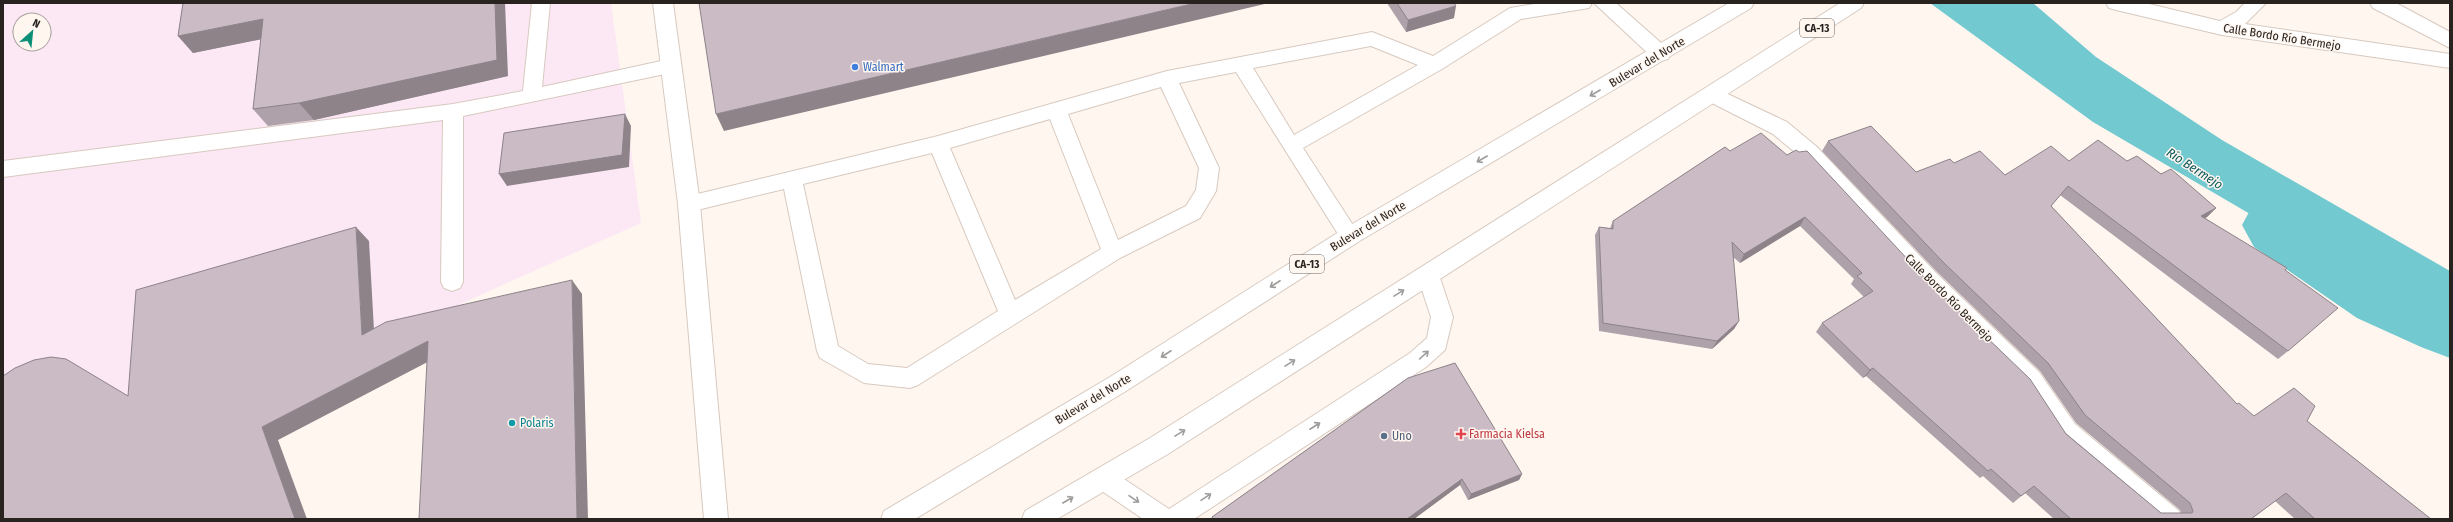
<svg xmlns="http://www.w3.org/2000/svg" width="2453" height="522" viewBox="0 0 2453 522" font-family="'Fira Sans Condensed',sans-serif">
<rect width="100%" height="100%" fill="#fff6f0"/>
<path fill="#fce7f5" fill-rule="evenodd" d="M3,3H611L641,223L3,509ZM20,20H44V44H20Z"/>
<polygon fill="#72c9cf" points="1930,3 2033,3 2096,57 2222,140 2450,271 2450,331 2093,122"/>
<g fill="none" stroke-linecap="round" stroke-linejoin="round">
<polygon fill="#72c9cf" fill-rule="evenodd" points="2281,194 2308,203 2413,270 2450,286 2450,358 2421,347 2357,318 2254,247 2242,225 2254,203"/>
<g stroke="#d7c9bf" stroke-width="2">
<g id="service">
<polygon points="532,3 550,3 542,87 670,59 677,61 679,66 677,71 670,73 463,116 463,282 460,288 452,291 444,288 441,282 443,120 3,177 3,161 453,104 523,91"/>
<path d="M1540,3H1592L1589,8L1583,9L1521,19L1442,69L1303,148L1360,236L1357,242L1350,244L1343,242L1236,72L1179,83L1219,168L1216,191L1200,218L1120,258L918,385L910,388L864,383L820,358L817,351L784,189L689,212L682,210L679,204L682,198L689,196L938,136L1167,71L1372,32L1433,56L1510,8ZM1371,46L1418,65L1294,135L1253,68ZM1161,87L1199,168L1196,190L1186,206L1118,240L1068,114ZM1050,119L1101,249L1015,300L950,148ZM932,153L998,311L907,368L868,364L838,346L803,184Z"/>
<polygon points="1428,266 1435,269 1439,275 1453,317 1445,350 1426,367 1194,519 1143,519 1096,487 1092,479 1096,471 1104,468 1112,471 1169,509 1410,353 1427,338 1431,317 1417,275 1421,269"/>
</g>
</g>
<g stroke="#d7c9bf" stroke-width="2">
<g id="minor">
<polygon points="653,3 673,3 700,204 728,519 704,519 678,204"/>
<polygon points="2106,3 2145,3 2220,21 2236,12 2245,3 2266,3 2245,24 2450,54 2450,68 2222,35 2116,10 2109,8"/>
<polygon points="2370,3 2396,3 2450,32 2450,48 2373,8"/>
<polygon points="1713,87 1787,122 1817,147 1936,273 2039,372 2075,424 2179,511 2182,519 2152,519 2059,440 2023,386 1920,285 1803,159 1773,134 1706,100 1703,95 1706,90"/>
</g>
</g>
<g stroke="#d7c9bf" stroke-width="2">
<polygon id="secondary" points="1594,3 1616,3 1668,49 1671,54 1668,59 1661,61 1654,59"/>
</g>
<g stroke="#d7c9bf" stroke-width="2">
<g id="trunk">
<polygon points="1729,3 1754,3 1751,8 1358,242 1126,391 915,519 881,519 884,511 1110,377 1342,230"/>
<polygon points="1840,3 1864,3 1861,8 1168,454 1057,519 1022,519 1025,511 1150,438"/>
</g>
</g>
<use href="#service" fill="#fff" fill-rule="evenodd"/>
<use href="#minor" fill="#fff" fill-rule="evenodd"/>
<use href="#secondary" fill="#fff" fill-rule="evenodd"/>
<use href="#trunk" fill="#fff" fill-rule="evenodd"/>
</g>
<g fill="#aea1a9">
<polygon points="183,3 508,76 314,120 268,126 253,109 261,39 193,53 178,36"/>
<polygon points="1387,3 1454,3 1454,18 1406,32"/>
<polygon points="1828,141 1916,172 1954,163 2005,175 2069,161 2127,161 2161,174 2216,208 2207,217 2205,218 2285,270 2288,351 2278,359 2060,195 2051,206 2237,404 2254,416 2307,421 2431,519 2295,519 2275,501 2251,519 2054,519 2025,493 2013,503 1983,476 1980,478 1866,376 1863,378 1816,332 1822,323 1864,297 1851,284 1854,279 1800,226 1740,263 1733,257 1739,321 1734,329 1712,349 1599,331 1595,235 1599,227 1610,228 1613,221 1725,147 2161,513 2181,513 2180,510 2076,423 2040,371 1937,272 1822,151"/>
<polygon points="1408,378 1522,474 1519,480 1468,500 1460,485 1414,519 1212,519 1212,517"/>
</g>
<g fill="#8d8389">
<polygon points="495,3 505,3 508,76 314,120 299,103"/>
<polygon points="1196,3 1269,3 724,131 716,114"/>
<polygon points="1456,6 1454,18 1406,32 1408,20"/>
<polygon points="263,19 277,36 193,53 178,36"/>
<polygon points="625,114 631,126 629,167 507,186 499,174"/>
<polygon points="2216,208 2207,217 2192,225 2201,216"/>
<polygon points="1805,217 1800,226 1740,263 1744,254"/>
<polygon points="356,227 369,241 375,348 362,335"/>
<polygon points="572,280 582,294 588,519 577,519"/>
<polygon points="1739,321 1734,329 1712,349 1717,341"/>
<polygon points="428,341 441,355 278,440 307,519 295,519 262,427"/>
<polygon points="1873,368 1866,376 1863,378 1870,370"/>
<polygon points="1522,474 1519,480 1468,500 1471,494"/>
<polygon points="1462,479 1460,485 1414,519 1407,519"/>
</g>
<g fill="#cabbc4" stroke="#8d8389">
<polygon points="183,3 495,3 497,60 299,103 253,109 263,19 178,36"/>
<polygon points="699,3 1196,3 716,114"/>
<polygon points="1397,3 1454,3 1456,6 1408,20"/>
<polygon points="625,114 622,155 499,174 504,133"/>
<polygon points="1871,126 1916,172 1950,159 1954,163 1980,151 2005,175 2051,146 2069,161 2098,140 2127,161 2137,156 2161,174 2171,169 2216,208 2201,216 2287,268 2285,270 2338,308 2288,351 2068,186 2051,206 2237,404 2239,403 2254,416 2294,388 2315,406 2307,421 2431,519 2315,519 2286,493 2251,519 2071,519 2034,486 2021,496 1991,469 1988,471 1873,368 1870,370 1822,323 1873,291 1857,276 1862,273 1805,217 1744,254 1732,242 1739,321 1717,341 1603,323 1599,227 1613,229 1613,221 1725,147 1730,151 1761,133 1787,155 1796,150 1799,152 1807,151 1925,278 2030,379 2066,434 2161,513 2192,513 2193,511 2190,503 2085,415 2048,363 1944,263 1828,141"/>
<polygon points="356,227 362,335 386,322 572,280 577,519 419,519 428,341 262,427 295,519 3,519 3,376 15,368 34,360 51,357 66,359 128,396 136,290"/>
<polygon points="1455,363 1522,474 1471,494 1462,479 1407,519 1213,519 1212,517 1408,378"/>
</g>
<defs><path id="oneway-shaft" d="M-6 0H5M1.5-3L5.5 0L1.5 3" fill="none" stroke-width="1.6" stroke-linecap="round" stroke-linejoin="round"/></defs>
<g stroke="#9e9c9a">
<use href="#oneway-shaft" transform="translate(1595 93) rotate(150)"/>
<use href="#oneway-shaft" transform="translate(1482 159) rotate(150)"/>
<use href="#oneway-shaft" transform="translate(1275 284) rotate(147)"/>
<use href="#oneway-shaft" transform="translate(1399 293) rotate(-32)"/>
<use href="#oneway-shaft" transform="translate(1166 354) rotate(147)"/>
<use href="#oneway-shaft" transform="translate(1424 355) rotate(-42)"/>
<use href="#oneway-shaft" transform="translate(1290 363) rotate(-32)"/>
<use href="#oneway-shaft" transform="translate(1315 426) rotate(-33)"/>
<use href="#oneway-shaft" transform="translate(1180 433) rotate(-32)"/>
<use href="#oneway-shaft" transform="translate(1206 497) rotate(-34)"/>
<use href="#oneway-shaft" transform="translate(1134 499) rotate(34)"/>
<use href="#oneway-shaft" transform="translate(1068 500) rotate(-30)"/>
</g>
<circle fill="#3f7fe0" stroke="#fff6f0" stroke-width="1.5" cx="855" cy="67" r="4"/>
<circle fill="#0f9aa8" stroke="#fff6f0" stroke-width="1.5" cx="512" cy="423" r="4"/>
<path fill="#e0444e" stroke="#fff6f0" stroke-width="1.5" d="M1459 428h4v4h4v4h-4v4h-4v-4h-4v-4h4z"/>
<circle fill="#5c6f8a" stroke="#fff6f0" stroke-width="1.5" cx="1384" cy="436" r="4"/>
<g text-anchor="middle" stroke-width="3" stroke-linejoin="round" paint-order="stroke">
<g fill="#fff6f0" stroke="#68625e" stroke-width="1">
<rect x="1800" y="19" width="34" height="18" rx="3"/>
<rect x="1290" y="255" width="34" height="18" rx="3"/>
</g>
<g font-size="11" font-weight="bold" fill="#28231f">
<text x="1817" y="32">CA-13</text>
<text x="1307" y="268">CA-13</text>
</g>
<g font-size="12" fill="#28231f" stroke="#fff6f0">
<text transform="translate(2282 37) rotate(9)" y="4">Calle Bordo Río Bermejo</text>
<text transform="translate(1647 62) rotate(-31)" y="4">Bulevar del Norte</text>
<text transform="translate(1368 226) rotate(-31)" y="4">Bulevar del Norte</text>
<text transform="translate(1949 298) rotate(45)" y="4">Calle Bordo Río Bermejo</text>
<text transform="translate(1093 399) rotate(-31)" y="4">Bulevar del Norte</text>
</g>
<g font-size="12" fill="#366cbe" stroke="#fff6f0" text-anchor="start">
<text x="863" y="71">Walmart</text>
</g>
<g font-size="12" fill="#0d838f" stroke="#fff6f0" text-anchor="start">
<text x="520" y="427">Polaris</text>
</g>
<g font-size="12" fill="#be3a42" stroke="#fff6f0" text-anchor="start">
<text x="1469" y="438">Farmacia Kielsa</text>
</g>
<g font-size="12" fill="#4e5e75" stroke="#fff6f0" text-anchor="start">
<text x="1392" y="440">Uno</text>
</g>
<g font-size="13" font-style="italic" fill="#0e5b5f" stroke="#fff6f0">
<text transform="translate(2195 168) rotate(33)" y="5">Río Bermejo</text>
</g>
</g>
<rect width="2453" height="522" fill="none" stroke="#28231f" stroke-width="8"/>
<g transform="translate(32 32) rotate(27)"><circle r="19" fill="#fff6f0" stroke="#a9a29c"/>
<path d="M0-3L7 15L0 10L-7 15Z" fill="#0c8f77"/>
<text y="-6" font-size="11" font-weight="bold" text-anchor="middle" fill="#28231f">N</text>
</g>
</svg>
